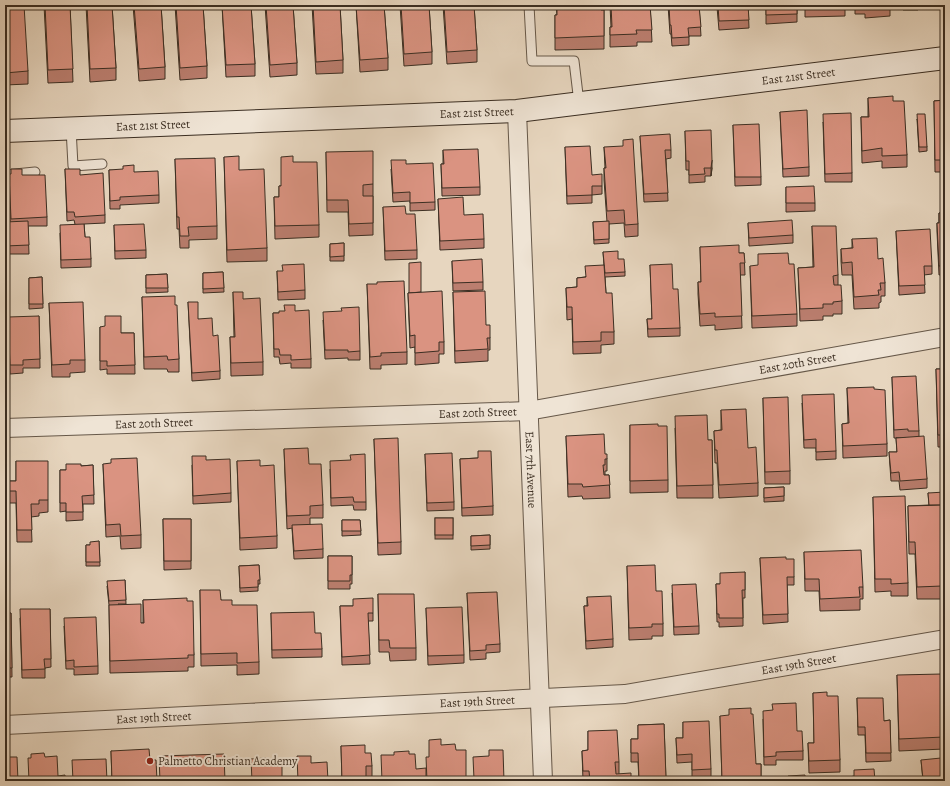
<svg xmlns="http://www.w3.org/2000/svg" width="950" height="786" viewBox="0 0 950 786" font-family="Alegreya,serif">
<rect width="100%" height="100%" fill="#e7d6bf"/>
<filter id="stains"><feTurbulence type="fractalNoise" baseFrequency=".005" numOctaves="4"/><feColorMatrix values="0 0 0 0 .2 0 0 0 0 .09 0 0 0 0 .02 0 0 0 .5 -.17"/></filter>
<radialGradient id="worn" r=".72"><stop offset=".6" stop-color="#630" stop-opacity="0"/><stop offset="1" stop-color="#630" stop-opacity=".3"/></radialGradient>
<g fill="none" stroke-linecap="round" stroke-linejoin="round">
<g stroke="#665849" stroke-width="11">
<g id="lane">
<polyline points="529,5 532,61 574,61 579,103"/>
<polyline points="71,128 73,166 102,164"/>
<polyline points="5,175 35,172"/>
</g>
</g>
<g stroke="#665849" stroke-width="20">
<g id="street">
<path id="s1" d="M517,111L543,781"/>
<path id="s2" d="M5,428L528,411L945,337"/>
<path id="s3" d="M5,725L625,694L945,639"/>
</g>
</g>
<g stroke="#3b2e22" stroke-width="24">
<g id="secondary">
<path id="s4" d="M5,131L517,111L945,58"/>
</g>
</g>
<use href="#lane" stroke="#efe4d5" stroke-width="9"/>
<use href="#street" stroke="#efe4d5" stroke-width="18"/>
<use href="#secondary" stroke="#efe4d5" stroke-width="22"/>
</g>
<g fill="#bb7e6f" stroke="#3b2e22">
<polygon points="5,5 28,71 28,84 5,85"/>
<polygon points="44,5 70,5 73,82 48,83"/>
<polygon points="86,5 112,5 116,68 116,80 90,82"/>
<polygon points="133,5 161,5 165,67 165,79 139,81"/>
<polygon points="175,5 203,5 207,66 207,78 180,80"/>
<polygon points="222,5 251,5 255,64 255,76 226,77"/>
<polygon points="265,5 293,5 297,63 297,75 270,77"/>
<polygon points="312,5 340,5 343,60 343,73 316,74"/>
<polygon points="356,5 384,5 388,58 388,70 360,72"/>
<polygon points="400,5 429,5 432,52 432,64 404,66"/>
<polygon points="443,5 474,5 477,50 477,62 447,64"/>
<polygon points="556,5 601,5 601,10 604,10 604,49 555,50 555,15 557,15"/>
<polygon points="610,5 650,5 652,42 637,42 637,46 610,47 610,27 611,27"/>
<polygon points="668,5 699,5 701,36 689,36 689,45 672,46 671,34 670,34"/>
<polygon points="705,5 748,5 749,28 719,30 717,7 705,8"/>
<polygon points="766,5 797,5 797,22 766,24"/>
<polygon points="805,5 845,5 845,16 805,17"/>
<polygon points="855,5 890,5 890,16 865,18 865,14 855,14"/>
<polygon points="903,5 941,5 918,6 918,10 903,10"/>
<polygon points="868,98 893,101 907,155 907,167 882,168 882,161 862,163 861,117 868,117"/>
<polygon points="945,100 945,172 935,172 934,101"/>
<polygon points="780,112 809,167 809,176 783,177"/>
<polygon points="917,119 927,147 927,151 919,152"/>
<polygon points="823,122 852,173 852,182 825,182"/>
<polygon points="733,125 761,177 761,185 735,186"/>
<polygon points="685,131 712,168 711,176 705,176 705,182 689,183 689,170 686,170"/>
<polygon points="640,136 671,150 671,158 666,159 668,201 644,202"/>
<polygon points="565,147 602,186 602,194 592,195 592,203 567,204"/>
<polygon points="604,147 638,224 638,236 625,237 624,223 609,224 609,243 594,244 593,222 607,222 604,180 604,168 605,168"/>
<polygon points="443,150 480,187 480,195 442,196 441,164 443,164"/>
<polygon points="326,152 373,184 373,235 349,236 348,212 327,212"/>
<polygon points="224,157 239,170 267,248 267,261 227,262"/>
<polygon points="175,159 217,226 217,239 189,240 189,248 180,248 179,229 177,229"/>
<polygon points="293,162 319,225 319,237 275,239 274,197 279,197 279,186 281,186"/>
<polygon points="406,164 435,202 435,210 410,211 410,201 393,202 391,169"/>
<polygon points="65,169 80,175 105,215 105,223 84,224 85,237 91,259 91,267 61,268 60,233 75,224 74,220 67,221"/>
<polygon points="109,170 134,172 159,195 159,203 120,205 120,209 110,209"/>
<polygon points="22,175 47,217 47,226 28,226 29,254 5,254 5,222 10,222 9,182"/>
<polygon points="786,187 815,203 815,211 786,212"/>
<polygon points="438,199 464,215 484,239 484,248 440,250"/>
<polygon points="383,207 417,250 417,259 385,260"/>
<polygon points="939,213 945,213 945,274 939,275 937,231 937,223 939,223"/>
<polygon points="748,223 793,235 793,243 749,246"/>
<polygon points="114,225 146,250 146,258 115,259"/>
<polygon points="812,226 838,275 838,285 842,301 842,314 833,314 833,316 823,316 823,320 800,321 798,268 813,267"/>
<polygon points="896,231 932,266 932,274 924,275 925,293 899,295"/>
<polygon points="852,239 878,259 885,283 885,296 881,296 881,302 879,303 879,308 854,309 852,275 842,275 841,261 841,249 852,248"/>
<polygon points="344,243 344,261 330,261 330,244"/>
<polygon points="700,247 739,253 744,253 745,275 740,275 742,328 715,330 715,325 700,326 698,294 698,282 701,282"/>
<polygon points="603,252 618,259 625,272 625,276 605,277 606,293 614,332 614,344 601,345 601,353 573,354 572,319 567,320 566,288 577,287 577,278 585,277 604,265"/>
<polygon points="452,261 483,282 483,290 453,291"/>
<polygon points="650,265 680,328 680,336 648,337 647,319 652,319"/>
<polygon points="750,266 797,314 797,326 752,328"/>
<polygon points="277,271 305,290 305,299 278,300"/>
<polygon points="223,272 224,292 203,293 203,273"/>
<polygon points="167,274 168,292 146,293 146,275"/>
<polygon points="42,277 43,308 29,309 29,278"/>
<polygon points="367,284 407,352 407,364 381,365 381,369 370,369"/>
<polygon points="233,292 263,362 263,375 231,376 230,337 234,337"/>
<polygon points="421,292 444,342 444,354 439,354 439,363 415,365 415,347 410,348 408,293"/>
<polygon points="453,292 486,325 490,338 490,350 488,350 488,361 455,363"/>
<polygon points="142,297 175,305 179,359 179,372 168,372 167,369 144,369"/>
<polygon points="188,302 198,319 213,336 220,371 220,379 192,381"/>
<polygon points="49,303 85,360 85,372 70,373 70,377 52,377"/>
<polygon points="295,311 311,359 311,368 291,368 291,363 280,364 279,357 274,357 273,313 279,313"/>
<polygon points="39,316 40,368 23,368 23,373 10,374 8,325"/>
<polygon points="323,320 360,351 360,360 348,360 348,358 325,359"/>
<polygon points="100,327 121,333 134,333 135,374 107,374 107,369 100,370"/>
<polygon points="936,369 945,369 945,447 938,447"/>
<polygon points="892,377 919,431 919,437 927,479 927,488 900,490 899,481 891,481 889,452 897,452 896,438 906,438 894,438"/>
<polygon points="847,388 874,389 887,444 887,456 843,458 842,424 848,423"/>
<polygon points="763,398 790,471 790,484 765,484"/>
<polygon points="802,403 836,451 836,459 816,460 816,448 804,448"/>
<polygon points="721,410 748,448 758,483 758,496 719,498 717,463 715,463 714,431 721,430"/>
<polygon points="630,425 668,480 668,492 630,493"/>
<polygon points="675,428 708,440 712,440 713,498 677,498"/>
<polygon points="566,436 605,454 607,459 607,471 605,471 605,475 609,475 610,498 583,499 582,496 568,497"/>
<polygon points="374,439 401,542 401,554 378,555"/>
<polygon points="284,449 309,464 323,505 323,518 310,518 310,524 323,549 323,558 294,559 292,528 287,529"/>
<polygon points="425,454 454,502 454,510 427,511"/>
<polygon points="478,458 493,506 493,515 462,516 460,459"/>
<polygon points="206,460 231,493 231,502 193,504 192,465"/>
<polygon points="16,461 48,500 48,512 39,513 39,516 31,517 32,542 17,542 16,503 9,503 9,481 16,481"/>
<polygon points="237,461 260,466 277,536 277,548 240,550"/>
<polygon points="103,464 141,535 141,548 121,549 120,536 106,537"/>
<polygon points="93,465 94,504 83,504 83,520 66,521 66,511 60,512 60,470 66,470 81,466"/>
<polygon points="330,469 366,502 366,510 354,510 353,505 331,506"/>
<polygon points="784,487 784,501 764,502 764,488"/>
<polygon points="928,493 945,497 945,556 941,556 942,599 917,599 915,554 909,554 908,506 929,505"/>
<polygon points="873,497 908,583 908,596 891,596 891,591 875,592"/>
<rect x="435" y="518" width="18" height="21"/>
<polygon points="163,519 191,519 191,569 164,570"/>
<polygon points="342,520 360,520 361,535 342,536"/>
<polygon points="490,535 490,549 471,550 471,536"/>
<polygon points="99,541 100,566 86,566 86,545 90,545"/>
<polygon points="804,552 863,587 863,599 860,599 860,610 820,611 819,591 805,591"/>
<polygon points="328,556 352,556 352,584 350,584 350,589 328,589"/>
<polygon points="760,558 786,559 794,577 794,585 787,585 788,622 763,624"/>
<polygon points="259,565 260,584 258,584 258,591 240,592 239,566"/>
<polygon points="627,566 656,591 663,624 663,636 652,636 652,639 629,640"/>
<polygon points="745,572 745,598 743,598 743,626 719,627 719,622 717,622 716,584 720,584"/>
<polygon points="5,573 9,594 9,602 5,602"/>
<polygon points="125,580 126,604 118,604 141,623 143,623 143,600 187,601 194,655 194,667 188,667 188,671 110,673 109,605 107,586"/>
<polygon points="200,590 232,605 259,662 259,674 237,675 237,665 201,666"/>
<polygon points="467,593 500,644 500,652 486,653 486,659 470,660"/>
<polygon points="672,593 699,626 699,634 674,635"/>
<polygon points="378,594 416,648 416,660 390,661 389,652 379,652"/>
<polygon points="587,597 613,639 613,647 586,649 584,606 587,606"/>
<polygon points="340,606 353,606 373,613 373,621 368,621 370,664 342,665"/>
<polygon points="426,608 464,655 464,663 428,665"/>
<polygon points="50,609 51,667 45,668 45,678 22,678 20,618"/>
<polygon points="11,613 12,677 5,677 5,614"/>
<polygon points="271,613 315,633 322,649 322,657 272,658"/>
<polygon points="64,626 98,666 98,674 74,675 74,669 66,669"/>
<polygon points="897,675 944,737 944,749 899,751"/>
<polygon points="813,693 827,696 840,760 840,772 809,773 808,743 814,743"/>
<polygon points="857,698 884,721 890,720 891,761 866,762 865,735 858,735"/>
<polygon points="720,716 756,764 761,764 761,781 722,781"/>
<polygon points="763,719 797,731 803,751 803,760 776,760 776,765 764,765"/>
<polygon points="683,722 711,769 711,778 692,778 692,762 677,763 676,738 683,738"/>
<polygon points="664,724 666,781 639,781 638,762 631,762 631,739 638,739 638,725"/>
<polygon points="588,731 619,762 619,774 631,781 583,781 582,751 588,750"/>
<polygon points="341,746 365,753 372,766 372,778 366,778 366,781 342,781"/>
<polygon points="111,751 150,760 157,781 112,781"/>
<polygon points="921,760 943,778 943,781 923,781"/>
</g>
<polygon fill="#99675a" stroke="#3b2e22" points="712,160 712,168 711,176 711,168"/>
<g fill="#da9381" stroke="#3b2e22">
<polygon points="5,5 24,5 28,71 5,73"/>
<polygon points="45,5 70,5 73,69 48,70"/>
<polygon points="87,5 112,5 116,68 90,69"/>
<polygon points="134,5 161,5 165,67 139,69"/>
<polygon points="176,5 203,5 207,66 180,68"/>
<polygon points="222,5 251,5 255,64 226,65"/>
<polygon points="266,5 293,5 297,63 270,65"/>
<polygon points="313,5 340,5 343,60 316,62"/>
<polygon points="356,5 384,5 388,58 360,60"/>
<polygon points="401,5 429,5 432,52 404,54"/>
<polygon points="444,5 474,5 477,50 447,52"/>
<polygon points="557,5 601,5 601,10 604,10 604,36 555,38 555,15 557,15"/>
<polygon points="611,5 650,5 652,30 636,30 637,34 610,35 610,27 612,27"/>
<polygon points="669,5 699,5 701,27 688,28 689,37 672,38 671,25 670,25"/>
<polygon points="718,5 748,5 749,20 719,21"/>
<polygon points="766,5 797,5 797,14 766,15"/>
<polygon points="855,5 890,5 890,8 865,9 865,6 855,6"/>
<polygon points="893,96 893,101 904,101 907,155 882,156 882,148 862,151 861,117 869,117 868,98"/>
<polygon points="945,100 945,160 935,160 934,101"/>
<polygon points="807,110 809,167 783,169 780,112"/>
<polygon points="851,113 852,173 825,174 823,114"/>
<polygon points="917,114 925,114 927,147 919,147"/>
<polygon points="759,124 761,177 735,177 733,125"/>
<polygon points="711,130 712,160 711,168 704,168 705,174 689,175 689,161 686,161 685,131"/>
<polygon points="670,134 671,150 665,150 668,193 644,194 640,136"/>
<polygon points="633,139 638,224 625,225 624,210 607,211 604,168 606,168 604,147 623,146 623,140"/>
<polygon points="590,146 592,175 602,174 602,186 592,186 592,195 567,196 565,147"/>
<polygon points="478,149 480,187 442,188 441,164 444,164 443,150"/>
<polygon points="373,151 373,184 363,185 363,196 373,196 373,223 349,224 348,200 327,200 326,152"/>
<polygon points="239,156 239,170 264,169 267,248 227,250 224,157"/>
<polygon points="293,156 293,162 317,162 319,225 275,226 274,197 279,197 279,186 281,186 281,157"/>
<polygon points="215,158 217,226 188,227 189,236 180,236 179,217 177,217 175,159"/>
<polygon points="391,160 406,160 406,164 433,163 435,202 410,203 410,192 393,193"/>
<polygon points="134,165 134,172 158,171 159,195 120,197 120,200 110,201 109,170 123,169 123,166"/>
<polygon points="11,169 22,169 22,175 45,175 47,217 11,219 9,174 11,174"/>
<polygon points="65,169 80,169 80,175 103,173 105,215 75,217 74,212 67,212"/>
<polygon points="814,186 815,203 786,203 786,187"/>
<polygon points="463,197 464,215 483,214 484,239 440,241 438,199"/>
<polygon points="405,206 406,214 415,214 417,250 385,251 383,207"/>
<polygon points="939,213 945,213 945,266 939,266 937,223 939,223"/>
<polygon points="792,220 793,235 749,238 748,223"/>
<polygon points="28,221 29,245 5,246 5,222"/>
<polygon points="609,221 609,239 594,240 593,222"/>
<polygon points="84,224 85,237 90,237 91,259 61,260 60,225"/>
<polygon points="144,224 146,250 115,251 114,225"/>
<polygon points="812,226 836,226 838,275 833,276 834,285 841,285 842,301 833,302 833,304 823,304 823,308 800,309 798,268 814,267"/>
<polygon points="930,229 932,266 924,266 925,285 899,286 896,231"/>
<polygon points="877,238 878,259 883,258 885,283 880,283 881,290 878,290 879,295 854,297 852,262 842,263 841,249 853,248 852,239"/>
<polygon points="344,243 344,256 330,257 330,244"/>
<polygon points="739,245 739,253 744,253 745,263 740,263 742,316 715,317 715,313 700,314 698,282 701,282 700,247"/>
<polygon points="618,251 618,259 624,259 625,272 605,273 603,252"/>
<polygon points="788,253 789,264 794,264 797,314 752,316 750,266 758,265 758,254"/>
<polygon points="482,259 483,282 453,283 452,261"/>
<polygon points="421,262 421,292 409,293 409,263"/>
<polygon points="304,264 305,290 278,292 277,271 283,271 282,265"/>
<polygon points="672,264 673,289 678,289 680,328 648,329 647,319 652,319 650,265"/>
<polygon points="604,265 606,293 612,293 614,332 601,332 601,341 573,342 572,307 567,307 566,288 577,287 577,278 586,277 585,266"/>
<polygon points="223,272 224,288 203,289 203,273"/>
<polygon points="167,274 168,288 146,288 146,275"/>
<polygon points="42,277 43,304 29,304 29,278"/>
<polygon points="404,281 407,352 381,353 381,356 370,357 367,284 377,284 377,282"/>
<polygon points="442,291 444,342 439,342 439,351 415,353 415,335 410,336 408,293"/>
<polygon points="485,291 486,325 490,325 490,338 487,338 488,349 455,351 453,292"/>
<polygon points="233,292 243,292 243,299 260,298 263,362 231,363 230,337 235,337"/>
<polygon points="175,296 175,305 177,305 179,359 168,360 167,356 144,357 142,297"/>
<polygon points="83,302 85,360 70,360 70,364 52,365 49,303"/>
<polygon points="188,302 198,302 198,319 212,318 213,336 218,335 220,371 192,373"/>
<polygon points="284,305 295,305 295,311 309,310 311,359 291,360 291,355 280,355 279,349 274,349 273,313 279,313 279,311 285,311"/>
<polygon points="359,307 360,351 348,352 348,350 325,350 323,312 342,311 341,308"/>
<polygon points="39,316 40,359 23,360 23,365 10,365 8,317"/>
<polygon points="105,316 121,316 121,333 134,333 135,365 107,366 107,361 100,361 100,327 105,326"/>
<polygon points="936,369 945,369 945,435 938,435"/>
<polygon points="916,376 919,431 908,431 908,429 894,430 892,377"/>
<polygon points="874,387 874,389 885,390 887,444 843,446 842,424 849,423 847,388"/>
<polygon points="834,394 836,451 816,452 816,439 804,440 802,395"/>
<polygon points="788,397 790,471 765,472 763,398"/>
<polygon points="746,409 748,448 756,447 758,483 719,485 717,450 715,450 714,431 722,430 721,410"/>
<polygon points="707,415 708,440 712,440 713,485 677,486 675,416"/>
<polygon points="658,424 658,426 667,426 668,480 630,481 630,425"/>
<polygon points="604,434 605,454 607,454 607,459 605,459 605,465 603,465 604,475 609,475 610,485 583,487 582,484 568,484 566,436"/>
<polygon points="924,436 927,479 900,481 899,472 891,473 889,452 897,452 896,438"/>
<polygon points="398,438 401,542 378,543 374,439"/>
<polygon points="308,448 309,464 321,464 323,505 310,506 310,515 287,516 284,449"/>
<polygon points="478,451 491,451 493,506 462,508 460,459 478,458"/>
<polygon points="452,453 454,502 427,503 425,454"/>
<polygon points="365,454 366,502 354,502 353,497 331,498 330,461 351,460 350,455"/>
<polygon points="192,456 206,456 206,460 230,459 231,493 193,496"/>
<polygon points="137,458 141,535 121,536 120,524 106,525 103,464 111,463 111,459"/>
<polygon points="260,460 260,466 274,465 277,536 240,538 237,461"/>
<polygon points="16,461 48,461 48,500 39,500 39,504 31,504 32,530 17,530 16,491 9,491 9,481 16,481"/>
<polygon points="66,464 81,464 81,466 93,465 94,495 82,496 83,512 66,512 66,503 60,503 60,470 66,470"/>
<polygon points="784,487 784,496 764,498 764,488"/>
<polygon points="945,492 945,505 929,505 928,493"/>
<polygon points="905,496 908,583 891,584 891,579 875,579 873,497"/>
<polygon points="945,505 945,544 941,544 942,586 917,587 915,542 909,542 908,506"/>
<rect x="435" y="518" width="18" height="17"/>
<polygon points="163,519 191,519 191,561 164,561"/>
<polygon points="342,520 360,520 361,531 342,531"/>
<polygon points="322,524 323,549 294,551 292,525"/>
<polygon points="490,535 490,545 471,546 471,536"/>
<polygon points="99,541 100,562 86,562 86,545 90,545 90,542"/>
<polygon points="861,550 863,587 859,587 860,597 820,599 819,579 805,579 804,552"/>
<polygon points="328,556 352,556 352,575 350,575 350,581 328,581"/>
<polygon points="786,557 786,559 794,559 794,577 787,577 788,614 763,615 760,558"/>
<polygon points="259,565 260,580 258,580 258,587 240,588 239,566"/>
<polygon points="655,565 656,591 662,591 663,624 652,624 652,627 629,628 627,566"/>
<polygon points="745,572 745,590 742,590 743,618 719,618 719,614 717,614 716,584 720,584 720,573"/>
<polygon points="5,573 8,573 9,594 5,594"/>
<polygon points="125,580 126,600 109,601 107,581"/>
<polygon points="696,584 699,626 674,627 672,585"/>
<polygon points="200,590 220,590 221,600 232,600 232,605 257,605 259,662 237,663 237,653 201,654"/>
<polygon points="497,592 500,644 486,645 486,650 470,651 467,593"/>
<polygon points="378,594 414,594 416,648 390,648 389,640 379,640"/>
<polygon points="611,596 613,639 586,641 584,606 588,606 587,597"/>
<polygon points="187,598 187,601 193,601 194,655 188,655 188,658 110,661 109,605 141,604 141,623 144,623 143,600"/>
<polygon points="373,598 373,613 368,613 370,655 342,657 340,606 353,606 353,599"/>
<polygon points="462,607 464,655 428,656 426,608"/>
<polygon points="20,609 50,609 51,659 44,659 45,669 22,670"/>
<polygon points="314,612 315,633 321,633 322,649 272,650 271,613"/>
<polygon points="11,613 12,668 5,668 5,614"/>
<polygon points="96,617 98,666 74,667 74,660 66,661 64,618"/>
<polygon points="942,674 944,737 899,739 897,675"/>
<polygon points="827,692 827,696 838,696 840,760 809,761 808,743 814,743 813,693"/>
<polygon points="857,698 883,698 884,721 890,720 891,753 866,753 865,727 858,727"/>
<polygon points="796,703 797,731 802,731 803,751 776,752 776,756 764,757 763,711 773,710 772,704"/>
<polygon points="751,708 751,714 753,714 756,764 761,764 761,777 722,779 720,716 729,715 729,709"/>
<polygon points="709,721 711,769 692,770 692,754 677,755 676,738 683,738 683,722"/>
<polygon points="664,724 666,778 639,779 638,753 631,753 631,739 638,739 638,725"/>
<polygon points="617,730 619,762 615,762 616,774 631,773 631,781 590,781 589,771 583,771 582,751 588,750 588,731"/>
<polygon points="441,739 441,745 455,744 456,750 466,750 466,781 427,781 426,757 429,757 429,740"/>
<polygon points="365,745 365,753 371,753 372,766 366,766 366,781 342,781 341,746"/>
<polygon points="149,749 150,760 156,760 157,781 112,781 111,751"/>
<polygon points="489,750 503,750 504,781 471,781 471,779 474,779 473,757 489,756"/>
<polygon points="409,751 409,754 415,754 416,769 426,768 426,781 382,781 381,755 394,755 394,752"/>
<polygon points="44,753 45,757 57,756 58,776 65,775 65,781 29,781 28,758 31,758 31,754"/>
<polygon points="224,754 225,781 160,781 159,756"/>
<polygon points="297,756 311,756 311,763 327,762 328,781 298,781"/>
<polygon points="5,757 17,757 18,781 5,781"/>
<polygon points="266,758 266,764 282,763 282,781 252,781 251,759"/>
<polygon points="941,758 943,778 923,779 921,760"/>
<polygon points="106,759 107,781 73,781 72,760"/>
<polygon points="874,769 875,781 850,781 849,777 854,776 854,770"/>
<polygon points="805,775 805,781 788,781 788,776"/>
</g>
<circle fill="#8f2418" stroke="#efe4d5" stroke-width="1.5" cx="150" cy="761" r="4"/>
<g text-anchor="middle" stroke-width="4" stroke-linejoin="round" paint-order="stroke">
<g font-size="12" fill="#3b2e22" stroke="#efe4d5">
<text dy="4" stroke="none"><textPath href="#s4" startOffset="796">East 21st Street</textPath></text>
<text dy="4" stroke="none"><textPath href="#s4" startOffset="472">East 21st Street</textPath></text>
<text dy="4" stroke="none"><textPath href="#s4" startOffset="148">East 21st Street</textPath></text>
<text dy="4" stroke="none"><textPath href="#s2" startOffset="797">East 20th Street</textPath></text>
<text dy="4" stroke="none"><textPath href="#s2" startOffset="473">East 20th Street</textPath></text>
<text dy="4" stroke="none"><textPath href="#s2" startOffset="149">East 20th Street</textPath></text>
<text dy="4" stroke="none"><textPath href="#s1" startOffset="359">East 7th Avenue</textPath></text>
<text dy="4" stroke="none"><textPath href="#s3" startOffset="797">East 19th Street</textPath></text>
<text dy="4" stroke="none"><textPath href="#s3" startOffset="473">East 19th Street</textPath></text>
<text dy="4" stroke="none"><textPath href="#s3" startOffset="149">East 19th Street</textPath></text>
</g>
<g font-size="12" fill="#3b2e22" stroke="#efe4d5" text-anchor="start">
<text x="158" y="765">Palmetto Christian Academy</text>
</g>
</g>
<rect width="950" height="786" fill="none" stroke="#e7d6bf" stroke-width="20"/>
<rect x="6" y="6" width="938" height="774" fill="none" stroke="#3b2e22" stroke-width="2"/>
<rect x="10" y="10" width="930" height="766" fill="none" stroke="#3b2e22"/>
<rect width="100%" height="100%" filter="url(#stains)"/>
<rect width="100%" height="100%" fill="url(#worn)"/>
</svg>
